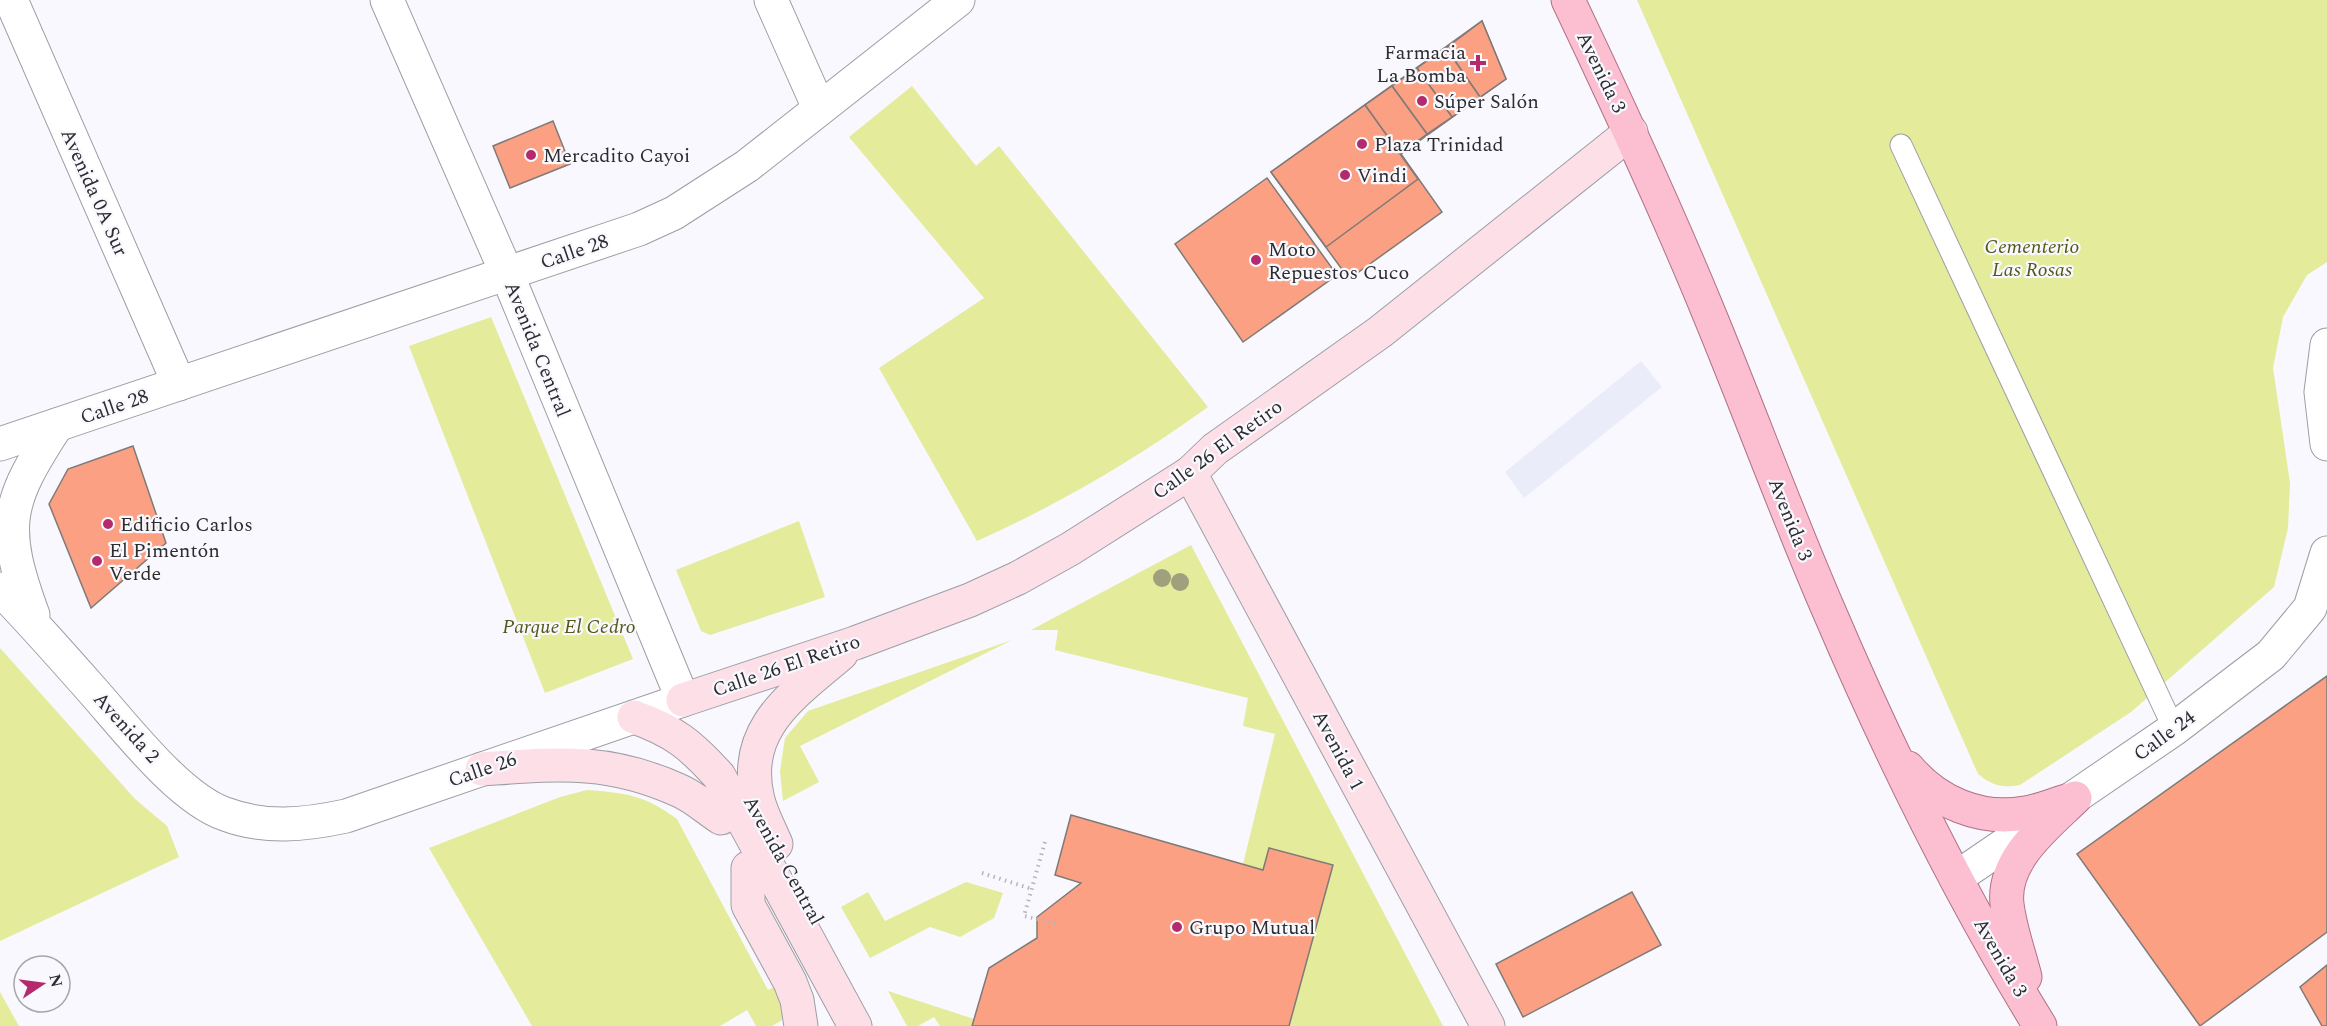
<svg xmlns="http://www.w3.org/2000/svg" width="2327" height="1026" viewBox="0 0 2327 1026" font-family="Spectral,serif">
<rect width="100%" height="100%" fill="#f8f8fe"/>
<polygon fill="#eaecf9" points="1641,361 1662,387 1524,498 1505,472"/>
<g fill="#e4eb9b">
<path d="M1637,0H2327V262L2307,275L2283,317L2273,368L2290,483L2288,528L2274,587L2131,712L2020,785C2002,788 1993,786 1978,774Z"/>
<path d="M912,86L976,166L999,146L1208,407C1135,460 1059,504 977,541L879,368L984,298L849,137Z"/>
<polygon points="491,317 633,659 545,693 409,346"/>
<polygon points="799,521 825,597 710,635 701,631 676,570"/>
<polygon points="1191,545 1443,1026 1289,1026 1333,866 1270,848 1263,870 1243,864 1275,734 1243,726 1248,698 1055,650 1058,630 1031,630"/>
<polygon points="1012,640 800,746 819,782 783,801 780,771 785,738 808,711"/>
<polygon points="0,648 135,799 167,826 179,857 0,941"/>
<path d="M587,790C626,793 645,795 677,819L768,990L774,987L782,1005V1020L772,1026H756L747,1010L720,1026H532L429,848L560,797Z"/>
<polygon points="966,882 1003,893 994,918 960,937 930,927 870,958 841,907 868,892 885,921"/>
<polygon points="888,991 974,1019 972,1026 940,1026 934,1017 918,1026 907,1026"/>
<polygon points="0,992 19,1026 0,1026"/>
</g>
<g fill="#fba082" stroke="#7f7a78" stroke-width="1.5">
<polygon points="1482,21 1506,79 1401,154 1442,212 1349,279 1271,172"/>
<polygon points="1482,21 1506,79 1480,97 1446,48"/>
<polygon points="1446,48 1480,97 1452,117 1417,68"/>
<polygon points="1417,68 1452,117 1427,134 1392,86"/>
<polygon points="1392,86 1427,134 1400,154 1365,105"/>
<polygon points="1365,105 1418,179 1326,247 1271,172"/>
<polygon points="553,121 570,164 510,188 493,146"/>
<polygon points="1267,178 1337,275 1243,342 1175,244"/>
<polygon points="133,446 166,543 91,608 49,504 68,469"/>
<polygon points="2327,676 2327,932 2200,1026 2077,854"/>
<polygon points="1071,815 1263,870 1269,848 1333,865 1289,1026 972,1026 989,968 1037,938 1037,917 1081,883 1055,875"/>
<polygon points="1632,892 1661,945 1523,1017 1496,964"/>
<polygon points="2327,965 2327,1026 2322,1026 2300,987"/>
</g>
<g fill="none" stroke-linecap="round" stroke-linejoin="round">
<g stroke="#9d9ea3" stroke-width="23">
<polyline id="lane" points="1901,145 2174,729"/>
</g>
<g stroke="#9d9ea3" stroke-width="35">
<g id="street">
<polyline points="11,0 179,384"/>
<polyline points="771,0 819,108"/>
<polyline points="2327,345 2321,392 2327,444"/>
<polyline points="0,444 639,229 674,213 747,166 958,0"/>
<path d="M0,589C32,622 62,656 92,690C125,727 179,798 225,814C265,829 304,825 346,816L683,700L507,274L387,0"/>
<path d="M33,615C0,525 6,503 57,425"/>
<polyline points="1956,878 2174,729 2271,655 2310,608 2327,553"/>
</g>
</g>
<g stroke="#9d9ea3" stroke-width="35">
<g id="secondary">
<polyline points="1190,473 1488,1026"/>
<polyline points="683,700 855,643 970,600 1018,578 1070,549 1190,473 1215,449 1380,332 1631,132"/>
<path d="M634,717C674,731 691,745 719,776L855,1026"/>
<path d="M482,769C556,764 607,758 678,790C693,796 707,809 721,818"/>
<path d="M776,844C770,830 762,815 758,800C740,729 793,695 841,654"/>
<polyline points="748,868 748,905 790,982 797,1000 801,1026"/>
</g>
</g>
<g stroke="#b17184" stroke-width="35">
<g id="primary">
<path d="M1568,0C1617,103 1665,206 1708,311C1749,410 1786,512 1829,611C1890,754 1959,894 2040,1026"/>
<path d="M1908,768C1936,802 1980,821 2025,813C2040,811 2055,804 2070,800"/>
<path d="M2025,977C2019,953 2010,929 2007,904C2002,860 2046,826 2075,798"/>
</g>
</g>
<g stroke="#b5b5ba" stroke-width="4" stroke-dasharray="1.5 4.5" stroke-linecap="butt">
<polyline points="1045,842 1024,916 1059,924"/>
<polyline points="982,873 1032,889"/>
</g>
<use href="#lane" stroke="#fff" stroke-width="21"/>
<use href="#street" stroke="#fff" stroke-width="33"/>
<use href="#secondary" stroke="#fddfe8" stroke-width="33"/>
<use href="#primary" stroke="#fbbfd1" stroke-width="33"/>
</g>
<g fill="#9ea07e">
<circle cx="1162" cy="578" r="9"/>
<circle cx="1180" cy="582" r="9"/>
</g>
<g fill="#b32b6d" stroke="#f8f8fe" stroke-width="2">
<path d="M1475 54h6v6h6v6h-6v6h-6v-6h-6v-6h6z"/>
<circle cx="1422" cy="101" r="6"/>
<circle cx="1362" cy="144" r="6"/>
<circle cx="531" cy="155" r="6"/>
<circle cx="1345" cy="175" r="6"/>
<circle cx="1256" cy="260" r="6"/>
<circle cx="108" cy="524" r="6"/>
<circle cx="97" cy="561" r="6"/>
<circle cx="1177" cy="927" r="6"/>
</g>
<g text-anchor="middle" stroke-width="4.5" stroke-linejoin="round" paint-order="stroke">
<g font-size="20" fill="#2c2d2f" stroke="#f8f8fe" text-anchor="start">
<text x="1466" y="59" text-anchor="end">Farmacia<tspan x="1466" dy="23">La Bomba</tspan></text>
<text x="1434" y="108">Súper Salón</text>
<text x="1374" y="151">Plaza Trinidad</text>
<text x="543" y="162">Mercadito Cayoi</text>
<text x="1357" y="182">Vindi</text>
<text x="1268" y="256">Moto<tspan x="1268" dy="23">Repuestos Cuco</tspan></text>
<text x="120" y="531">Edificio Carlos</text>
<text x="109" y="557">El Pimentón<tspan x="109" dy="23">Verde</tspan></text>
<text x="1189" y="934">Grupo Mutual</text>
</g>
<g font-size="20" fill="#2c2d2f" stroke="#f8f8fe">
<text transform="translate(1602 72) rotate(64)" y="7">Avenida 3</text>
<text transform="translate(95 192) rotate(66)" y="7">Avenida 0A Sur</text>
<text transform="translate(574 251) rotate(-19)" y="7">Calle 28</text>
<text transform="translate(538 349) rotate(68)" y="7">Avenida Central</text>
<text transform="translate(114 406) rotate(-19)" y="7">Calle 28</text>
<text transform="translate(1217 449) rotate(-36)" y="7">Calle 26 El Retiro</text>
<text transform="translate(1791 519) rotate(68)" y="7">Avenida 3</text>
<text transform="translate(786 665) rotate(-19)" y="7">Calle 26 El Retiro</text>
<text transform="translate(127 727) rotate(48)" y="7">Avenida 2</text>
<text transform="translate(2164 735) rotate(-36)" y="7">Calle 24</text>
<text transform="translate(1339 750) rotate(62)" y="7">Avenida 1</text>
<text transform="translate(482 769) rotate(-19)" y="7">Calle 26</text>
<text transform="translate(784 860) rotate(61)" y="7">Avenida Central</text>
<text transform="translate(2001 957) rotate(60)" y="7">Avenida 3</text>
</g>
<g font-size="20" font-style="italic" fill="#545815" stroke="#f8f8fe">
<text x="2032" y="253">Cementerio<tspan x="2032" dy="23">Las Rosas</tspan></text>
<text x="569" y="633">Parque El Cedro</text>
</g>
</g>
<g transform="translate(42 984) rotate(77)"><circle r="28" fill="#f8f8fe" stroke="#a6a7ab" stroke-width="1.5"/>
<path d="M0-4.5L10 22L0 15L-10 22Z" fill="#b32b6d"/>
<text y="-9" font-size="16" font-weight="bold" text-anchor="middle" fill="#2c2d2f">N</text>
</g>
</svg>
